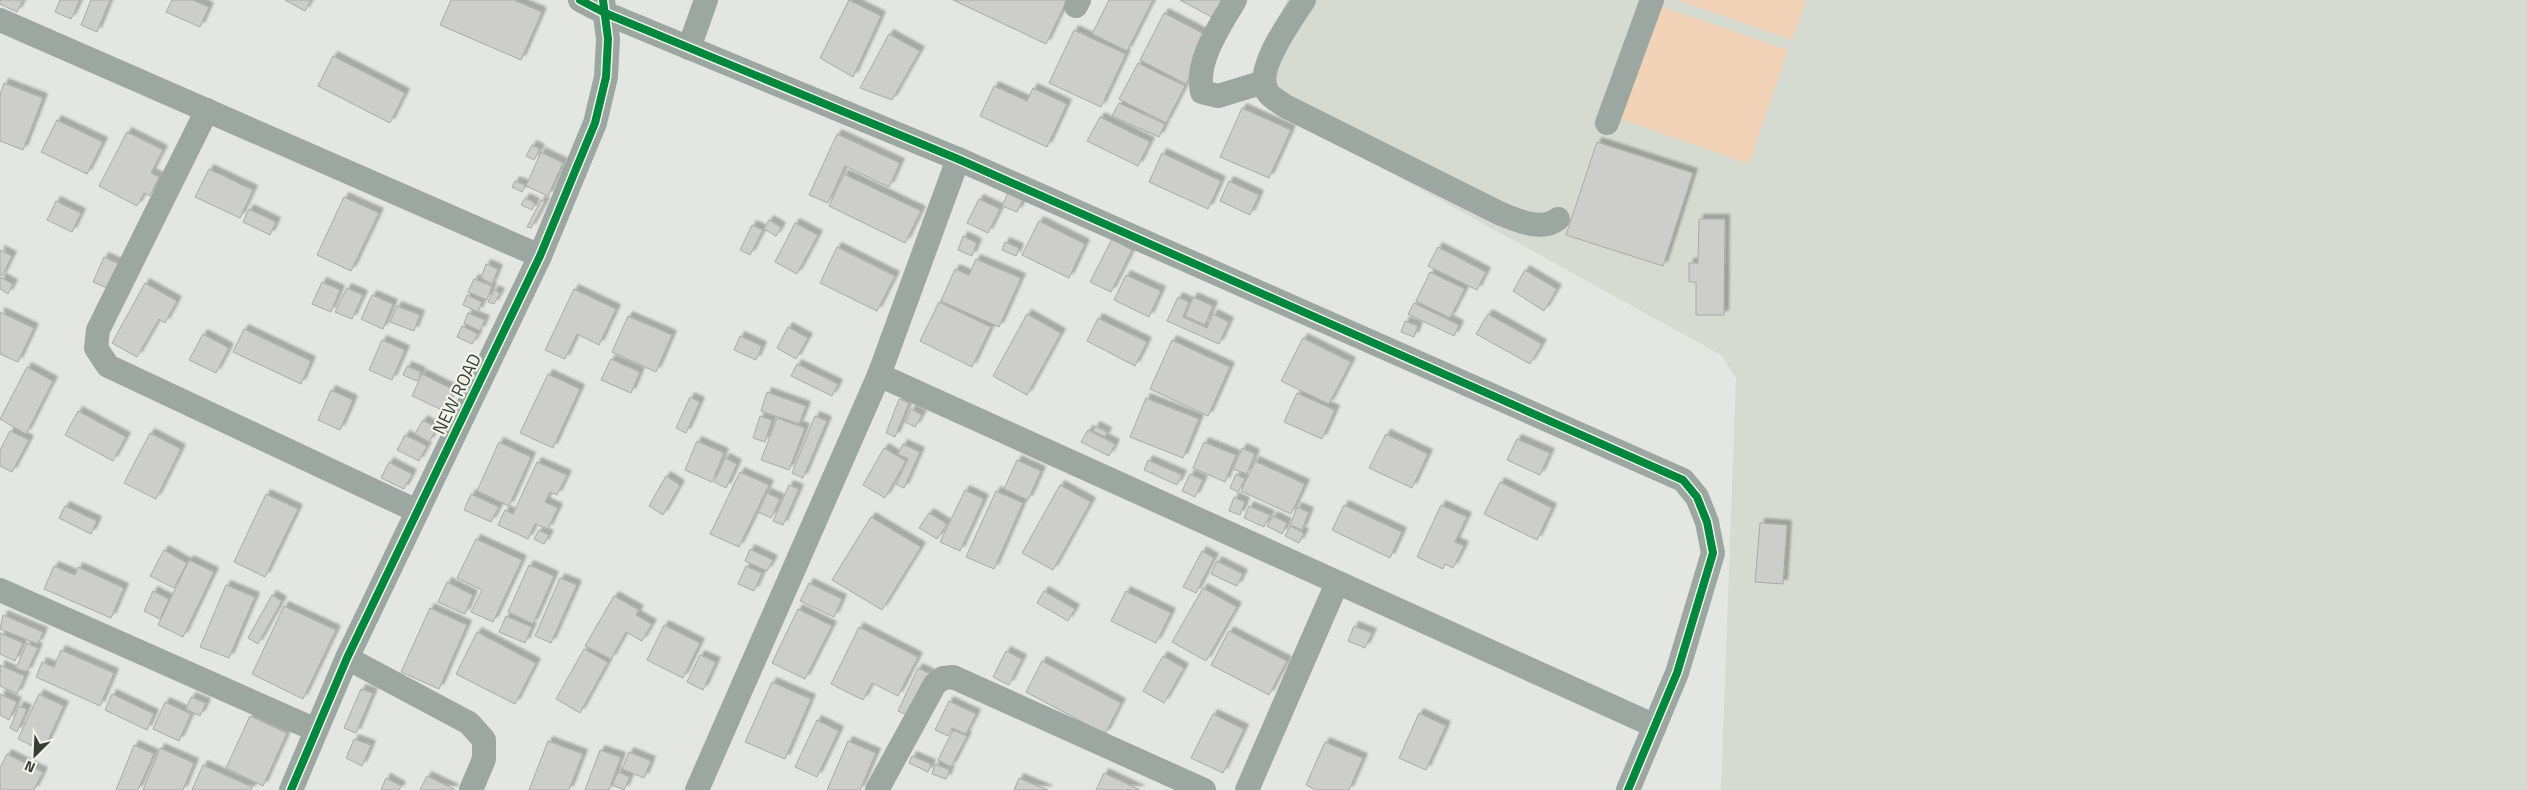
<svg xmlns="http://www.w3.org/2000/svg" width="2527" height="790" viewBox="0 0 2527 790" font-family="'Titillium Web',sans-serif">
<defs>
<filter id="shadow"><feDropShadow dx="4.5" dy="-4.5" stdDeviation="1" flood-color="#0004"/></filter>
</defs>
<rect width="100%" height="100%" fill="#e4e6e1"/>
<polygon fill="#d5dbd1" points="1287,0 2527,0 2527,790 1721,790 1736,378 1721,355 1243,91"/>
<g fill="#f2d3b7">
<polygon points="1677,0 1806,0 1792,40"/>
<polygon points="1660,6 1788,50 1749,164 1621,119"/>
</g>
<g fill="#cdcdc9" stroke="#a9aaa5" filter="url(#shadow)">
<polygon points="0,0 23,0 17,12 0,4"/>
<polygon points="60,0 80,0 71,19 55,12"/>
<polygon points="91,0 110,0 97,32 81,25"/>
<polygon points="172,0 193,0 209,7 200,27 166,12"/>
<polygon points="285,0 311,0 305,11"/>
<polygon points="451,0 514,0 542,12 521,60 440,25"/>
<polygon points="849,0 881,16 853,77 820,58"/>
<polygon points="953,0 1067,0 1046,44"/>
<polygon points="1109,0 1153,0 1127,51 1092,34"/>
<polygon points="1180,0 1230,0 1219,21"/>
<polygon points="1164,13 1210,37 1186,84 1140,60"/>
<polygon points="1074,30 1126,54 1101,107 1049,83"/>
<polygon points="889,34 920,51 892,100 860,88"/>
<polygon points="333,56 405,93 390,123 318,86"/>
<polygon points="1138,63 1185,86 1166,123 1119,99"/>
<polygon points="4,83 43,98 23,150 0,141 0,95"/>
<polygon points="994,86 1027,101 1033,88 1067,104 1047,147 980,116"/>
<polygon points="1119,103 1165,124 1159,137 1112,116"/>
<polygon points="1242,108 1291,130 1269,178 1220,157"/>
<polygon points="1100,117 1150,142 1138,166 1087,141"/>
<polygon points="57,120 103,142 87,174 41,152"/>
<polygon points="127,132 163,150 151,173 159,177 150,196 144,193 137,206 99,186"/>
<polygon points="837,134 900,163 889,187 845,166 828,203 809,195"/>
<polygon points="1597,142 1693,173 1663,266 1566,235"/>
<polygon points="532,145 540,149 534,160 526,156"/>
<polygon points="541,152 563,163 548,196 526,186"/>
<polygon points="1162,153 1221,181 1208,209 1149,182"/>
<polygon points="209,169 253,190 240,218 195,197"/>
<polygon points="844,174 921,211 905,243 829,206"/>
<polygon points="515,181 525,185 522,192 512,187"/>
<polygon points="1229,181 1259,195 1250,215 1220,201"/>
<polygon points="1011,186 1026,193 1017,212 1002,206"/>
<polygon points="344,197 379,213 351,271 317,255"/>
<polygon points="525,198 535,203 532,210 521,205"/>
<polygon points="979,199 1000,209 988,233 967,223"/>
<polygon points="541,200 545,202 531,228 527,227"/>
<polygon points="56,201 81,213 72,232 47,220"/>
<polygon points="249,209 276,222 270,235 243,222"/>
<polygon points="1699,219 1725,219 1724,315 1696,315 1696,282 1689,282 1689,263 1698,263"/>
<polygon points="769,220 781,227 776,236 764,229"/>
<polygon points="1039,221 1085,244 1069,278 1022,255"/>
<polygon points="795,223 818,235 797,274 775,262"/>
<polygon points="752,225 763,230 750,255 740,250"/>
<polygon points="963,236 977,243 972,256 958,250"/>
<polygon points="1112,239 1132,250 1111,292 1090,282"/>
<polygon points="1005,242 1019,248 1016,256 1002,250"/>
<polygon points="837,247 895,276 877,311 820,283"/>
<polygon points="1438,247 1486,272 1477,290 1428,266"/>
<polygon points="0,250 12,256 2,276 0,275"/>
<polygon points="104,257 124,266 113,291 93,282"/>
<polygon points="976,259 1021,278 999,327 941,301 955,269 969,275"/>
<polygon points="486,264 498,269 492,284 481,278"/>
<polygon points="1525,270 1557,289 1544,311 1513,291"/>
<polygon points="1430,272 1465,289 1450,318 1416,301"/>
<polygon points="1126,275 1161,291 1149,317 1114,300"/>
<polygon points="0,277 13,284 8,294 0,289"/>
<polygon points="474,279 492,286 487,300 468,292"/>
<polygon points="322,282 340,290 331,312 312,304"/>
<polygon points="145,283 177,301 165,323 159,319 137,357 112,343"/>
<polygon points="347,288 363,295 352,319 335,312"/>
<polygon points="574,289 616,309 599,345 577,334 565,359 545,350"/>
<polygon points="494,290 500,293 494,304 488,302"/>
<polygon points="372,295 393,304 383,329 361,319"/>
<polygon points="467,295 482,302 478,312 463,305"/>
<polygon points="1178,297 1189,302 1183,317 1207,328 1213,314 1229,322 1219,344 1167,321"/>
<polygon points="1193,297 1213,306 1205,325 1185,316"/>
<polygon points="939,302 991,327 972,367 920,341"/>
<polygon points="1414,303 1459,325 1454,336 1408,314"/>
<polygon points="397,306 420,315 414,331 390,322"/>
<polygon points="0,312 34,328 18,362 0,354"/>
<polygon points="468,313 485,320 480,331 464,323"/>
<polygon points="1027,314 1061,333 1027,395 993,376"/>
<polygon points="1488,314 1542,344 1530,364 1476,334"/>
<polygon points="628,316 672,335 656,372 612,352"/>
<polygon points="1098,318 1147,342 1135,366 1087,341"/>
<polygon points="1405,321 1418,326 1414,337 1401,332"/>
<polygon points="462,326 478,334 472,344 457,337"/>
<polygon points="788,327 808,338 796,359 777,348"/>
<polygon points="244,329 311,361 301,384 233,352"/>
<polygon points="203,334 229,348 216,373 189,360"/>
<polygon points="740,336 762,346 756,360 734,350"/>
<polygon points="1303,338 1351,362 1329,404 1281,381"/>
<polygon points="382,340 405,350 392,380 369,370"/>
<polygon points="1172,340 1230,367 1208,416 1150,389"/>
<polygon points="611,359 640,372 631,393 601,380"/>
<polygon points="797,364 838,384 832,396 791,376"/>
<polygon points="407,366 421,372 417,381 403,375"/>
<polygon points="27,367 53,381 26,434 0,419"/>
<polygon points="422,374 454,390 444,411 412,396"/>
<polygon points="548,374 580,389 553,448 520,433"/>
<polygon points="331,390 353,400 340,430 318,420"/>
<polygon points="767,392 806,406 799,424 761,411"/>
<polygon points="1297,393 1335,410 1322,439 1284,422"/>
<polygon points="690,397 700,402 686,433 676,428"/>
<polygon points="1146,398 1199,419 1183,458 1130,437"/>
<polygon points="899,399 909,403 895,437 886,433"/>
<polygon points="911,409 922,415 915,427 905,422"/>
<polygon points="78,411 126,437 113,461 65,435"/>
<polygon points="760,416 772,420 765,442 753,438"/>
<polygon points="815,416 827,421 803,478 792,473"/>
<polygon points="777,418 805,428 789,470 761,460"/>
<polygon points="423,420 437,428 429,442 415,434"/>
<polygon points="1095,426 1107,432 1105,437 1093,431"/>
<polygon points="1088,430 1115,444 1109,456 1081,442"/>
<polygon points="10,431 29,440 12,472 0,466 0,450"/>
<polygon points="150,433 181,449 156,499 124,483"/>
<polygon points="1386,434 1428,454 1412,488 1369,468"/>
<polygon points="405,435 427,446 419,461 397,450"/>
<polygon points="1517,439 1550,453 1540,475 1507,460"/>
<polygon points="697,441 724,453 712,482 685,470"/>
<polygon points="499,442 531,457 509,506 477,491"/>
<polygon points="1204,442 1236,455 1225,482 1193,468"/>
<polygon points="903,444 920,452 904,488 896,484 908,459 898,454"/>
<polygon points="884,448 906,461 885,498 863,485"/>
<polygon points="1242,448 1255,454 1247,474 1233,469"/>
<polygon points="725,458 737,464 726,488 714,482"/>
<polygon points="1017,460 1041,471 1028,500 1004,489"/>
<polygon points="1148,460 1182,475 1177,485 1144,470"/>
<polygon points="1255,461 1305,484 1291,514 1241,491"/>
<polygon points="389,462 412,474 404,489 381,478"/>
<polygon points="537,462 567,475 557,495 550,492 545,502 558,508 548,529 535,524 528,539 498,525 505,510 513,514"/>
<polygon points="740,472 769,485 739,547 710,534"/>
<polygon points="1190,474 1203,480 1195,497 1182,491"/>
<polygon points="1236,474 1245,479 1238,492 1230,488"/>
<polygon points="666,476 680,485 663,515 649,506"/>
<polygon points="1500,482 1552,508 1537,540 1484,514"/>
<polygon points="789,485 799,489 783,525 773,521"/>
<polygon points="1060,485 1091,502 1053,570 1022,553"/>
<polygon points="965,490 984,499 960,551 940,542"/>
<polygon points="996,491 1023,503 994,569 966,557"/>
<polygon points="767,493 780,499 771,518 758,512"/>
<polygon points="266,494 298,509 265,577 234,562"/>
<polygon points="471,494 499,507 491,522 464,510"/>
<polygon points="1234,497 1245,502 1240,515 1229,511"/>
<polygon points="1344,505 1402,532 1390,558 1332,530"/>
<polygon points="1441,505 1467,517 1455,542 1464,546 1453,568 1445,564 1443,569 1417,557"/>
<polygon points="65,506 97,521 91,534 59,518"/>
<polygon points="1249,506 1270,515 1264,527 1244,518"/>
<polygon points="1297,507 1309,512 1302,530 1290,525"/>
<polygon points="929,513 947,524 937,539 919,528"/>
<polygon points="1273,516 1287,523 1282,534 1267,526"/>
<polygon points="871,517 921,547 882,610 832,580"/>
<polygon points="1760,523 1787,525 1783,584 1755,582"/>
<polygon points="1290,526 1304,533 1299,543 1285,536"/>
<polygon points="539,530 549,535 544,544 534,539"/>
<polygon points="476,539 522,560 493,622 471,612 482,590 457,578"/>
<polygon points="750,549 773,560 767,571 745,561"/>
<polygon points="164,550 187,563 174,588 150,576"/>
<polygon points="1202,551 1214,558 1196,593 1183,587"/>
<polygon points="189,560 214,572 183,637 158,625"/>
<polygon points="1217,561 1243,574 1237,586 1211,574"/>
<polygon points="529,565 554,576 533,624 508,612"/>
<polygon points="54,566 75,575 78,567 124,588 111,618 44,589"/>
<polygon points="746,566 762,573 754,591 738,584"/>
<polygon points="560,578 577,585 551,643 535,636"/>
<polygon points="447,582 473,595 465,614 438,602"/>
<polygon points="809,583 842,599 834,617 800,601"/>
<polygon points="226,585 255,597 229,658 200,647"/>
<polygon points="1203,588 1237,607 1206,661 1172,642"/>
<polygon points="153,591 169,599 160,619 144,611"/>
<polygon points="1044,591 1075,609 1068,621 1037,603"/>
<polygon points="1126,591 1171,613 1156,643 1111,621"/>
<polygon points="272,595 282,601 258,644 248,638"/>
<polygon points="614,596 639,610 636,615 652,624 642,641 626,632 611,659 585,646"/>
<polygon points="284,606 336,630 303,699 252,674"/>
<polygon points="430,608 467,625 439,689 401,672"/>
<polygon points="798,609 832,626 805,679 772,663"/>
<polygon points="3,615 43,632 38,644 0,629"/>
<polygon points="506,616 532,627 525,643 499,632"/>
<polygon points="664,625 700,643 683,678 647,660"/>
<polygon points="1354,626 1372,633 1365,648 1348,641"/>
<polygon points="859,627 918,657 898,696 872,683 863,700 831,684"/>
<polygon points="1229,631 1287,661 1269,695 1211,665"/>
<polygon points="477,632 536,663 515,704 456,674"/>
<polygon points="0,633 23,643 15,661 0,654"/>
<polygon points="27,643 38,648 27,672 16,668"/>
<polygon points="584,649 608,662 580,713 556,699"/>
<polygon points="61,650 114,673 100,706 36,677 42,662 54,667"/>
<polygon points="1006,651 1022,659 1009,685 993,677"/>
<polygon points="700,655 716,662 703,690 687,682"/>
<polygon points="1163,656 1184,668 1164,703 1143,691"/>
<polygon points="1042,661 1121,703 1105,734 1026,692"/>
<polygon points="0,665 25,676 17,694 0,686"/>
<polygon points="918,668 933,675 913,718 898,711"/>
<polygon points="772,682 811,699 785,759 745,742"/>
<polygon points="361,689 373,693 356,733 344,728"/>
<polygon points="0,694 17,702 9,720 0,715"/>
<polygon points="39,694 64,706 43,751 18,739"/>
<polygon points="112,694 154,714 147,730 105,710"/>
<polygon points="191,697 206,703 200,716 186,709"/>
<polygon points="949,701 976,714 966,734 952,728 948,736 935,730"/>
<polygon points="165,702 191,714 179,741 153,729"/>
<polygon points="19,706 27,709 17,732 10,728"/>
<polygon points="1419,713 1446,726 1426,770 1399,758"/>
<polygon points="1213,714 1244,729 1223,773 1191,758"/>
<polygon points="250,716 287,733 263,786 226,768"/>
<polygon points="817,720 839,731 817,777 795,767"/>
<polygon points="953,730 967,736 951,767 938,760"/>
<polygon points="354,739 371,745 362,766 346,758"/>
<polygon points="548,741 583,754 569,790 529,790"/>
<polygon points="848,741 876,753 860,790 827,790"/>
<polygon points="1325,742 1363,758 1349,790 1316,790 1306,785"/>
<polygon points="134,745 154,754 138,790 116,790"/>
<polygon points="160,748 194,763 183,790 143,790"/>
<polygon points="600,750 621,757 609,790 585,790"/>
<polygon points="629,752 651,761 644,778 622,769"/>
<polygon points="7,754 43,772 34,790 0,790 0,768"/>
<polygon points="912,756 931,764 928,772 909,763"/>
<polygon points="935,764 950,770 946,779 932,774"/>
<polygon points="203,765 252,787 251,790 192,790"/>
<polygon points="618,772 630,777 624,790 612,785"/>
<polygon points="1104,773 1140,790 1096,790"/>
<polygon points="427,776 454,789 454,790 420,790"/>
<polygon points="386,778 401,786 399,790 381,790"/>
<polygon points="1019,778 1048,790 1014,790"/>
</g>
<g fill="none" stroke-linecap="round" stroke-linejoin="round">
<g stroke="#9ca7a1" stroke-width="24">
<polyline points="580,0 605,13 958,159 1683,480 1697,497 1707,522 1713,553 1677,673 1628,790"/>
<path d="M1235,0C1220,26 1195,61 1202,92L1218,96L1264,82"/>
<path d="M1304,0C1292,19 1251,73 1269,94C1273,99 1280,102 1285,106L1499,213C1517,220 1541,232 1558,219"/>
<polyline points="1076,6 1079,0"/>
<polyline points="0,20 540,256"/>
<polyline points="689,48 706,0"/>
<polyline points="207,110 98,330 96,348 108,366 417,511"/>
<polyline points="1607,123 1652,0"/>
<polyline points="879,375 1655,726"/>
<polyline points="0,590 316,730"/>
<polyline points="347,658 469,723 484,740 484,759 471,790"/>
<polyline points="291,790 347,658 540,256 595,123 606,77 608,39 603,0"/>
<polyline points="697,790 879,375 958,159"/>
<polyline points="877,790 935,684 943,678 953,677 1204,790"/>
<polyline points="1247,790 1337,583"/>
</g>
<g stroke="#f1f6eb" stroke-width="11">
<g id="cycleway">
<polyline points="580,0 605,13 958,159 1683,480 1697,497 1707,522 1713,553 1677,673 1628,790"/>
<polyline points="291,790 347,658 540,256 595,123 606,77 608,39 603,0"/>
</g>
</g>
<use href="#cycleway" stroke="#00873e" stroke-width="8"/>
</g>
<g text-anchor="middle" stroke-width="4.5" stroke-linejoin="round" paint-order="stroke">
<g font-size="18" fill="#393b37" stroke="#f1f6eb">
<text transform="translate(457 394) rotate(-64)" y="6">NEW ROAD</text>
</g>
</g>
<g transform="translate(35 755) rotate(204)" stroke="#f1f6eb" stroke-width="4" paint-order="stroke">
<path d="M0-4L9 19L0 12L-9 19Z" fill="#393b37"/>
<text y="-8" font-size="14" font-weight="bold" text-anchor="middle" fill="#393b37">N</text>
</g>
</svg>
